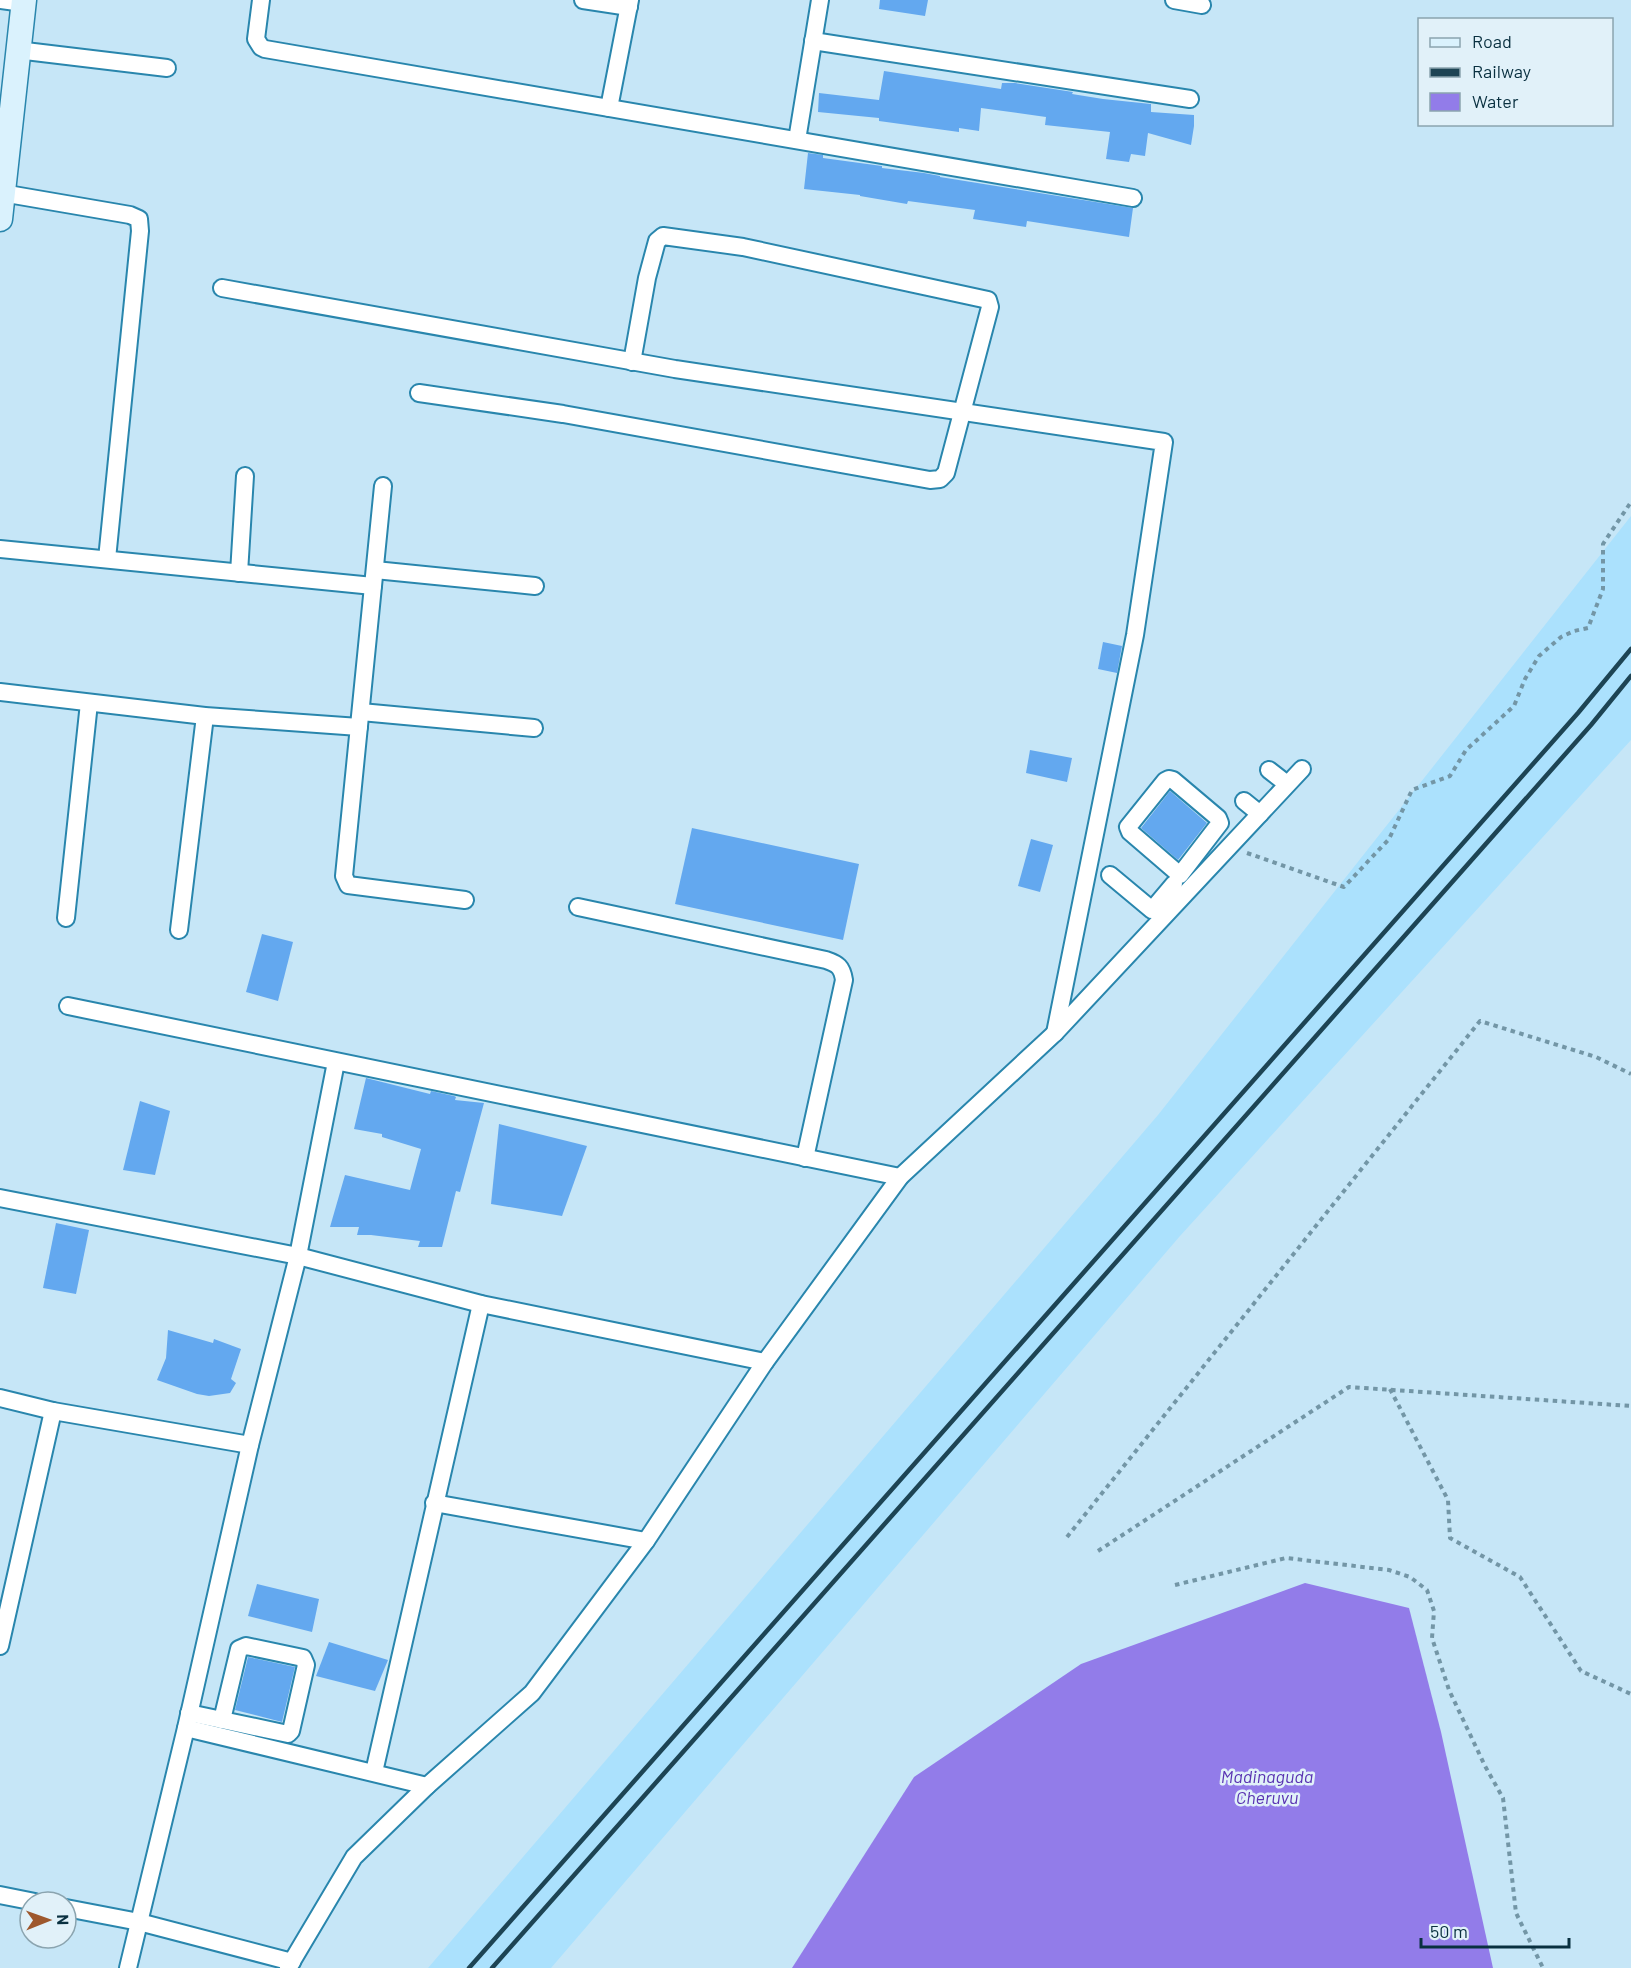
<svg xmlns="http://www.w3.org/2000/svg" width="1631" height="1968" viewBox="0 0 1631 1968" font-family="Barlow,sans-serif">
<rect width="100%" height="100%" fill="#c6e6f7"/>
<polygon fill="#abe1fd" points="1631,516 1631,740 1180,1236 551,1968 428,1968 1158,1115"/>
<polygon fill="#927ce9" points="1305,1583 1409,1608 1441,1732 1493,1968 792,1968 914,1777 1081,1664"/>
<g fill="#63a8ef">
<polygon points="880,0 928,0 925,16 879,9"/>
<polygon points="884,71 1001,89 1002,83 1015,83 1073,92 1072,94 1103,99 1151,104 1151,112 1194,115 1194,126 1191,145 1148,133 1145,156 1131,154 1129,162 1106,159 1110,132 1045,125 1046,117 981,108 979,131 959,128 959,132 879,121 879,118 818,112 819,93 879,100"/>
<polygon points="808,153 823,155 823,158 882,166 882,168 924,173 940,176 940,177 1133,208 1129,237 1027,221 1026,227 973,219 975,210 908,201 907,204 860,196 860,195 804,189"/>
<polygon points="1103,642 1122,646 1117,673 1098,669"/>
<polygon points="1030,750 1072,758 1067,782 1026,773"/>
<polygon points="1170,791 1207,823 1178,860 1141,828"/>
<polygon points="692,828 859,864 843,940 675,904"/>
<polygon points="1031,839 1053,845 1040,892 1018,886"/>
<polygon points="262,934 293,942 278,1001 246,992"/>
<polygon points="366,1078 430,1094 431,1091 454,1096 456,1097 455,1100 484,1103 460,1192 456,1191 442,1247 418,1247 420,1241 371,1235 357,1235 359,1227 330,1227 345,1175 410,1190 421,1149 382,1137 382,1134 354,1129"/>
<polygon points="140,1101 170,1111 155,1175 123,1170"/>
<polygon points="499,1124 587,1146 562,1216 491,1204"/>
<polygon points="56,1223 89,1230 76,1294 43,1288"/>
<polygon points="168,1330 213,1343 214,1339 241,1349 231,1379 236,1383 230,1393 209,1396 197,1394 157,1380 166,1358"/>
<polygon points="257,1584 319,1599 312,1632 248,1616"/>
<polygon points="329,1642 388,1660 375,1691 316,1676"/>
<polygon points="248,1657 295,1667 282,1722 235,1710"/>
</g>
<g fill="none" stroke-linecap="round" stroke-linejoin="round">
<g stroke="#2986ad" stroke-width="20">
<g id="street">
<polyline points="0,0 23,3"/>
<polyline points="261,0 256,39 261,47 265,49 1133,198"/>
<polyline points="583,0 629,7"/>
<polyline points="1174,0 1202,5"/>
<polyline points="813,41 1190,99"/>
<polyline points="17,50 167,68"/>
<polyline points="609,108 630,0"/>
<polyline points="797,140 820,0"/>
<polyline points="2,193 130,215 139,219 140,231 107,559"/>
<polyline points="222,288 675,369 1164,442 1135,635 1055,1033"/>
<polyline points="419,393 563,414 930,480 940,479 946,473 990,307 988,300 743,247 663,236 657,241 647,278 632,362"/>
<polyline points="383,486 344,876 348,885 465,900"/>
<polyline points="0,549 373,586"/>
<polyline points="375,570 535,586"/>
<polyline points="239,573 245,476"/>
<polyline points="0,692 205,716 359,727"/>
<polyline points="361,712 534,728"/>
<polyline points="1269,770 1287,784"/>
<polygon points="1169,779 1173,780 1218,818 1220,823 1180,875 1130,832 1128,827 1165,781"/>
<polyline points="1244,801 1260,814"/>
<polyline points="1110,875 1152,910 1174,884"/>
<path d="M578,907L826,960C838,964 842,967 844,980L805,1158"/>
<polyline points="66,918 89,703"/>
<polyline points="179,930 205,716"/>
<polyline points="68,1006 900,1177"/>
<polyline points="0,1198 298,1256 481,1304 765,1362"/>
<polyline points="0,1398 53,1411 250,1445"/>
<polyline points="434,1503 646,1541"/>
<polyline points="0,1646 53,1411"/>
<polygon points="246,1646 303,1658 306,1665 291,1731 288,1734 222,1720 239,1649"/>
<polyline points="189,1713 222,1720"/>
<polyline points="186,1728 427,1786"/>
<polyline points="374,1772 481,1304"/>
<polyline points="0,1895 35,1902"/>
<polyline points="66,1908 139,1922 292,1962"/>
<polyline points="128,1968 186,1728 250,1445 298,1256 336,1062"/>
<polyline points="288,1968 354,1857 427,1786 532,1693 646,1541 765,1362 900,1177 1055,1033 1302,769"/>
</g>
</g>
<g stroke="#2986ad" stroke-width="27">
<polyline id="secondary" points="0,219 24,0"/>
</g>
<g stroke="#7396a6" stroke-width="4" stroke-dasharray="4.5 4.5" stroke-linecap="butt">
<polyline points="1247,853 1344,887 1389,839 1412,790 1450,776 1466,750 1514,706 1525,679 1539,656 1561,637 1574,631 1588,628 1603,589 1603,544 1631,502"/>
<polyline points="1390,1389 1448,1500 1450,1538 1520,1577 1581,1671 1631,1694"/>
<polyline points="1067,1537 1480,1021 1596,1057 1631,1074"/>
<polyline points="1098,1551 1349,1387 1631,1406"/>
<polyline points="1175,1585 1286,1558 1389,1570 1410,1577 1427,1590 1434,1611 1432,1638 1449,1690 1485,1766 1503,1798 1516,1913 1543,1968"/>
</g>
<use href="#street" stroke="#fff" stroke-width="16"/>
<use href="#secondary" stroke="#daf2fd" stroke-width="24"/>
<g stroke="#1d4454" stroke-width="4.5">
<polyline points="469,1968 1578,713 1631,649"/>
<polyline points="492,1968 1591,725 1631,676"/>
</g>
</g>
<g text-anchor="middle" stroke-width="5" stroke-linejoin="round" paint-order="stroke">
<g font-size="18" font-style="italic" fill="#5933b2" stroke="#e1f1f9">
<text x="1267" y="1783">Madinaguda<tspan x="1267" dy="21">Cheruvu</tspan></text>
</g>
</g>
<rect x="1418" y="18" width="195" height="108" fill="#e1f1f9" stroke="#8ba4af" stroke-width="1.5"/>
<rect x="1430" y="38" width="30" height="9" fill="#daf2fd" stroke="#8ba4af" stroke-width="1.5"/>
<text x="1472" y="48" font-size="18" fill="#093040">Road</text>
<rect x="1430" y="68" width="30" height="9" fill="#1d4454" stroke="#8ba4af" stroke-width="1.5"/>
<text x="1472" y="78" font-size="18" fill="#093040">Railway</text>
<rect x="1430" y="93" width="30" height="18" fill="#927ce9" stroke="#8ba4af" stroke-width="1.5"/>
<text x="1472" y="108" font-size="18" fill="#093040">Water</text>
<g transform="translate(48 1920) rotate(89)"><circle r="28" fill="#e1f1f9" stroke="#8ba4af" stroke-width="1.5"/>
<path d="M0-4.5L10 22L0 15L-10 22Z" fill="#9e582d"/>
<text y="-9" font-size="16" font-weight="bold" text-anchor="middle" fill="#093040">N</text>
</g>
<path d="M1421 1938v9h148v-9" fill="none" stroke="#093040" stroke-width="3"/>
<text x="1430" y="1938" font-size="18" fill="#093040" stroke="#e1f1f9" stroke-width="4.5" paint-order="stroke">50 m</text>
</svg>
